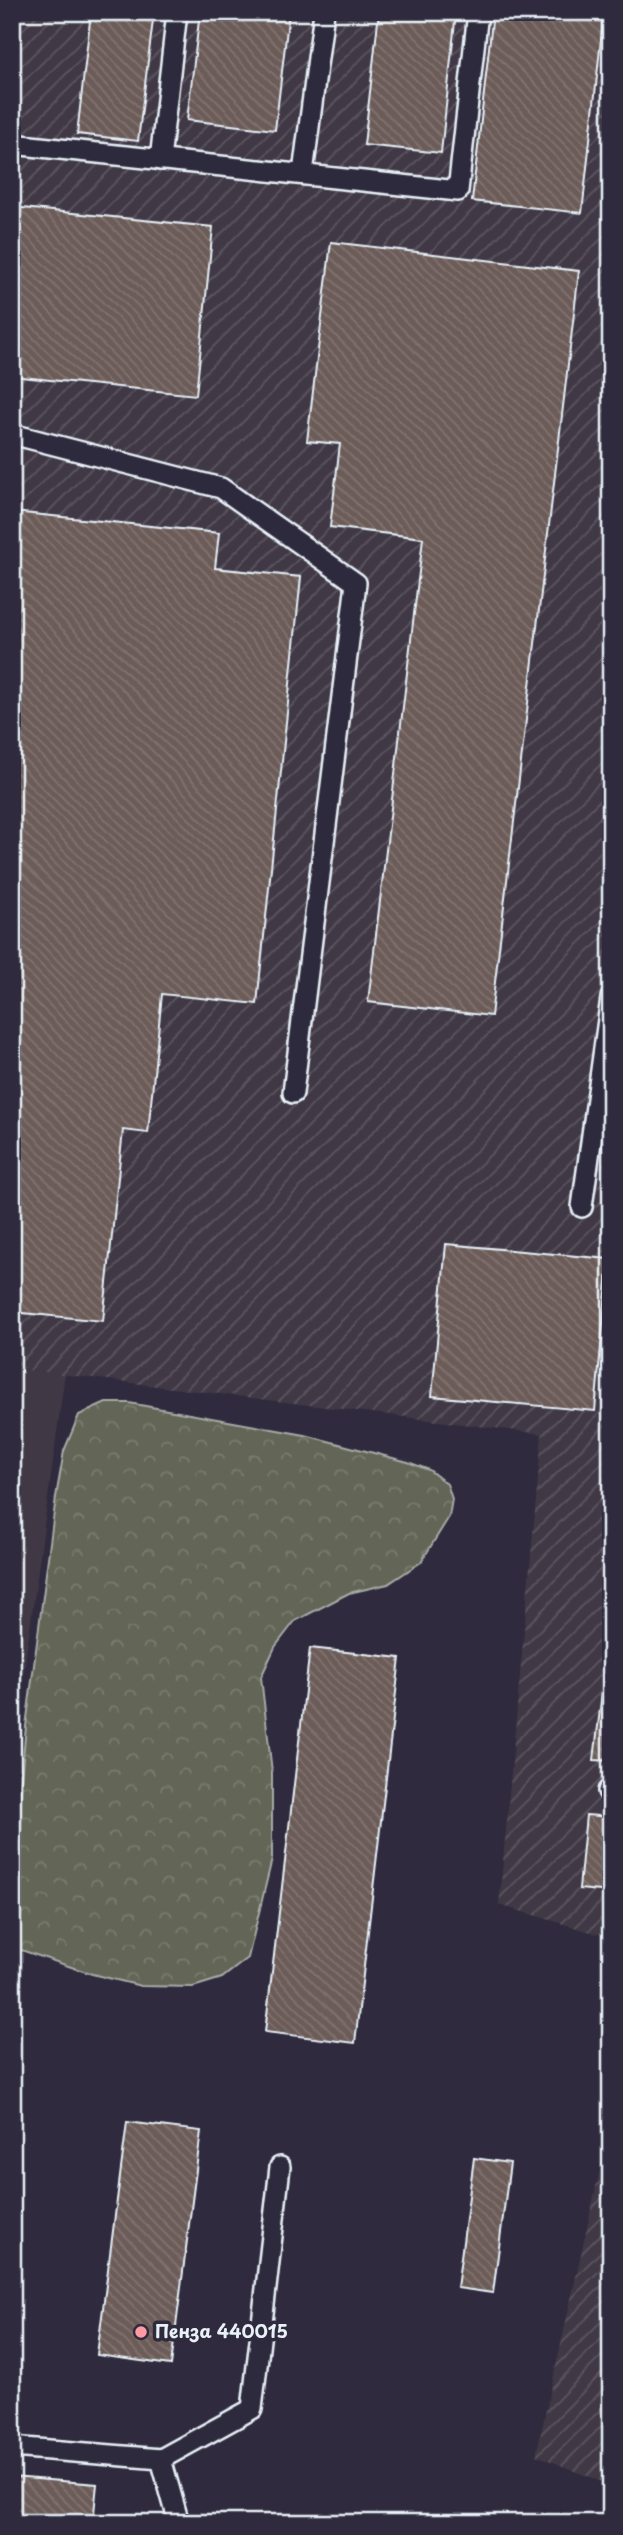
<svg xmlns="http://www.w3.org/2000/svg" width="623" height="2535" viewBox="0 0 623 2535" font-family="'Playpen Sans',sans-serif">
<defs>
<pattern id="industrial-furrows" width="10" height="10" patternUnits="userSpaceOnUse" patternTransform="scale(1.75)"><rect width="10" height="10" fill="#413945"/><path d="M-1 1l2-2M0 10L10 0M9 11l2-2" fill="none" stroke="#5c5661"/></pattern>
<pattern id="forest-crowns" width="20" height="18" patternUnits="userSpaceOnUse" patternTransform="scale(1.75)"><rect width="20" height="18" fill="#646556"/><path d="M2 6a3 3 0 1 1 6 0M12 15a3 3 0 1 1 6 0" fill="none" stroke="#7a7c6f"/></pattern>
<pattern id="building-back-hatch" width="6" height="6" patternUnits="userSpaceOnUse" patternTransform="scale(1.75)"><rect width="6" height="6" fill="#6c5c59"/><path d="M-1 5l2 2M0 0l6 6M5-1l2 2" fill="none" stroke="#817472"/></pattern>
</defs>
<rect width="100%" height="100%" fill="#2f2a3d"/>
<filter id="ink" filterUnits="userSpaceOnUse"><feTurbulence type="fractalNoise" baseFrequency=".0143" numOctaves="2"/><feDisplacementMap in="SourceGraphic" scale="14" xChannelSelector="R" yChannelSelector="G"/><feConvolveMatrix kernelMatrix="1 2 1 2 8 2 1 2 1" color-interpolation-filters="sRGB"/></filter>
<g filter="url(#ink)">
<polygon fill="#413945" points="12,1368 65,1374 12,1759"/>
<g fill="url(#industrial-furrows)">
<polygon points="12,12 611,12 611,1938 499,1905 542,1434 12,1368"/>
<polygon points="611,2120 611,2486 536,2455"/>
</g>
<polygon fill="url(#forest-crowns)" stroke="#a6aba7" stroke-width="2" points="106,1403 129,1403 305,1435 408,1462 429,1470 447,1484 452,1499 449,1517 421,1562 388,1584 349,1593 295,1621 275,1647 261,1677 272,1772 272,1859 248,1958 222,1978 193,1987 141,1986 92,1974 18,1949 12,1929 12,1872 26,1726 56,1497 64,1451 79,1415"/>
<g fill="url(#building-back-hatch)" stroke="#e8f1f8" stroke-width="2">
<polygon points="91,12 154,12 138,141 77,134"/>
<polygon points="200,12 289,12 275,130 187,120"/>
<polygon points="379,12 456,12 441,153 364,145"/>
<polygon points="493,12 604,12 582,213 472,201"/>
<polygon points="12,207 213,227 196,395 12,376"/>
<polygon points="331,242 579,271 491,1016 368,1002 423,538 330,527 340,444 307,441"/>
<polygon points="13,512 219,533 215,568 301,577 257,1004 162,994 148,1133 123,1130 103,1321 12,1312"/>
<polygon points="446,1244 609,1259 595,1411 432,1396"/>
<polygon points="611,1616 611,1761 594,1760"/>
<polygon points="310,1648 400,1658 355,2043 265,2032"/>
<polygon points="586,1815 611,1817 611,1892 579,1889"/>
<polygon points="127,2122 201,2131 171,2365 97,2355"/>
<polygon points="474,2158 510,2163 493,2293 457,2288"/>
<polygon points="12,2477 97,2484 93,2523 12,2523"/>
</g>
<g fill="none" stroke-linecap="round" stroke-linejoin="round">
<g stroke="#e8f1f8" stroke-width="24">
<g id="lane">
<polyline points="12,144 458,191 478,12"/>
<polyline points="160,160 177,12"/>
<polyline points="303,173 324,12"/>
<polyline points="12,434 221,488 356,583 293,1093"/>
<polyline points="582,1207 611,998"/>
<polyline points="608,1791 611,1791"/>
<polyline points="12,2447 161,2459 179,2523"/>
<polyline points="161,2459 252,2409 280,2167"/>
</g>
</g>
<use href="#lane" stroke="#2f2a3d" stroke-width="19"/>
</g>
</g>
<circle fill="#ff9aa2" stroke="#2f2a3d" stroke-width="2.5" cx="141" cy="2332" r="7"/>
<g text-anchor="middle" stroke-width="7" stroke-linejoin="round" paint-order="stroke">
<g font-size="18" font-weight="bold" fill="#e8f1f8" stroke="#2f2a3d" text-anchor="start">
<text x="155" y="2338">Пенза 440015</text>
</g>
</g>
<rect width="623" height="2535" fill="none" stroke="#2f2a3d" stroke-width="42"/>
<rect x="21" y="21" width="581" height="2493" fill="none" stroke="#e8f1f8" stroke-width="2.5" filter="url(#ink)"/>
</svg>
